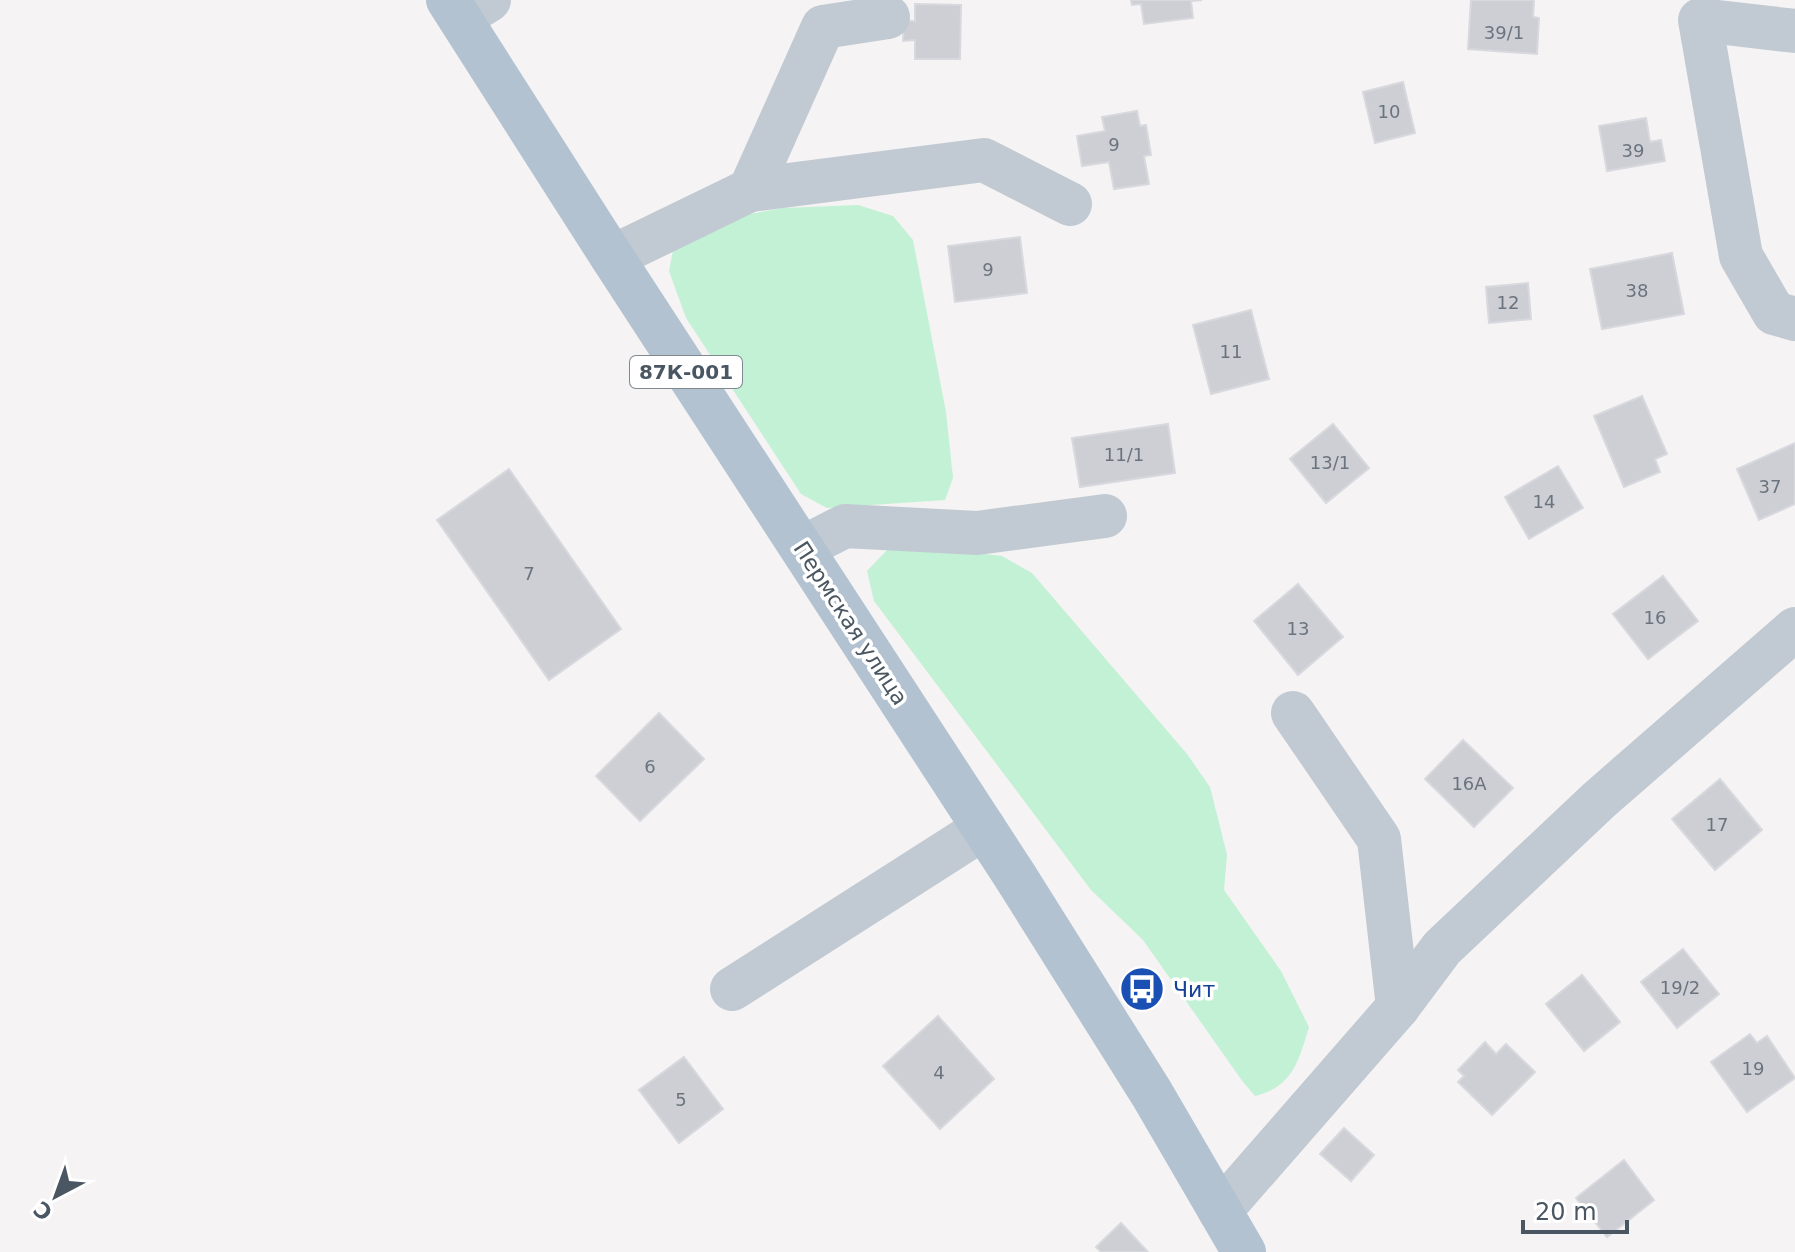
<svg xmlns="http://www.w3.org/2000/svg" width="1795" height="1252" viewBox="0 0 1795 1252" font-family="'DejaVu Sans',sans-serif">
<rect width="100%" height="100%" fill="#f5f3f3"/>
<g fill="#c3f1d5">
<polygon points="858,205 893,216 913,240 946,412 953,478 945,500 827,508 801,494 686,318 669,271 673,250 728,218 783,208"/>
<path d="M889,548H935L1002,556L1032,573L1187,754L1210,787L1227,855L1224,890L1281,971L1309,1027C1299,1060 1293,1087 1255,1096L1243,1082L1143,940L1091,890L874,601L867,571Z"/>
</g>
<g fill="#cdcfd5" stroke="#d7d9de" stroke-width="2">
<polygon points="1131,0 1202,0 1191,1 1193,18 1144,24 1141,4 1132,5"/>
<polygon points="1471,0 1534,0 1533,17 1539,18 1537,54 1468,49"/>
<polygon points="915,4 961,5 960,59 915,59 915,40 903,41 904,21 915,21"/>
<polygon points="1403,82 1415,133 1375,143 1363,92"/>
<polygon points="1137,111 1140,126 1146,125 1151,155 1144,156 1149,184 1114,189 1109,162 1082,166 1077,136 1105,131 1102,117"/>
<polygon points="1646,118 1650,142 1661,140 1665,161 1607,171 1599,126"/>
<polygon points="1020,237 1027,293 955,302 948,246"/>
<polygon points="1672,253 1684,314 1602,329 1590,269"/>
<polygon points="1528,283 1531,319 1489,323 1486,287"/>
<polygon points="1251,310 1269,379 1211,394 1193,325"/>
<polygon points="1642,396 1667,454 1655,459 1660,472 1624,487 1594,416"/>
<polygon points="1168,424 1175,473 1080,487 1072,438"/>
<polygon points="1333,424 1369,468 1326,503 1290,459"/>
<polygon points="1795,443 1795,504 1759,520 1737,469"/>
<polygon points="1558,466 1583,508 1529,539 1505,497"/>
<polygon points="509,469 621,629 549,680 437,520"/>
<polygon points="1663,576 1698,621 1648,659 1613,614"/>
<polygon points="1298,584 1343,637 1298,675 1254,621"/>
<polygon points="659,713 704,759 640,821 596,776"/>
<polygon points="1463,740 1513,788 1474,827 1425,779"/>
<polygon points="1720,779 1762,830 1715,870 1672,819"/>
<polygon points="1683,949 1719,994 1677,1028 1641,982"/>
<polygon points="1582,975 1620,1022 1584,1051 1546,1004"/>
<polygon points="938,1016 994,1079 940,1129 883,1066"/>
<polygon points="1750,1034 1757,1043 1767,1036 1795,1078 1747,1112 1711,1062"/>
<polygon points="1485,1042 1496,1054 1506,1044 1535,1072 1492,1115 1458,1082 1464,1076 1458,1070"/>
<polygon points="684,1057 723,1109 679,1143 639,1090"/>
<polygon points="1344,1128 1374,1155 1351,1181 1320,1154"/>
<polygon points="1624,1160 1654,1200 1607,1237 1576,1198"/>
<polygon points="1121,1223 1148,1252 1101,1252 1096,1247"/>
</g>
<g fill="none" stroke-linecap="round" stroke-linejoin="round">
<g stroke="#c1cad2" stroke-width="44">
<polyline points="888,17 823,27 750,190 984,160 1070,204"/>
<polyline points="460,18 489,0"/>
<polyline points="1795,31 1700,20 1741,256 1774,313 1795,319"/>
<polyline points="612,257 750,190"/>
<polyline points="802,548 845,526 977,533 1105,516"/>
<polyline points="1293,713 1379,839 1398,1007"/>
<polyline points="732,989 984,828"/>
<polyline points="1220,1211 1398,1007 1442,948 1599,800 1795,629"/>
</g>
<polyline stroke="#b3c2d1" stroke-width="44" points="448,0 612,257 1015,876 1152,1094 1244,1252"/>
</g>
<defs>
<g id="bus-disc" transform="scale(2.3)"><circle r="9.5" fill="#1a4fb4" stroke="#fff"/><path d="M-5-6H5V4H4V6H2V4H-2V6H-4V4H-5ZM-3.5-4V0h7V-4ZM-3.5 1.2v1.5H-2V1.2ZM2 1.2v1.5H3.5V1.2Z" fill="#fff"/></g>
</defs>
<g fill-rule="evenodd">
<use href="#bus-disc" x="1142" y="989"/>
</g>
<g text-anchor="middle" stroke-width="7" stroke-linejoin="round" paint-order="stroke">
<g font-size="18" fill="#6b747e">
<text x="1504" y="39">39/1</text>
<text x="1389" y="118">10</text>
<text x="1114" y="151">9</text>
<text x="1633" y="157">39</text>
<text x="988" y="276">9</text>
<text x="1637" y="297">38</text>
<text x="1508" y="309">12</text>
<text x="1231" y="358">11</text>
<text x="1124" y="461">11/1</text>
<text x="1330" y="469">13/1</text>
<text x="1770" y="493">37</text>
<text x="1544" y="508">14</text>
<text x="529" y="580">7</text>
<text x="1655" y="624">16</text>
<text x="1298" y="635">13</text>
<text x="650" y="773">6</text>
<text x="1469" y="790">16А</text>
<text x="1717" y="831">17</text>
<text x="1680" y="994">19/2</text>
<text x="1753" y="1075">19</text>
<text x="939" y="1079">4</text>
<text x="681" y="1106">5</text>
</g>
<rect fill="#fff" stroke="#808990" stroke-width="2" x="630" y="356" width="112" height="32" rx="6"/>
<g font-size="20" font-weight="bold" fill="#4a5661">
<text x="686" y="379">87К-001</text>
</g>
<g font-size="22" fill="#4a5661" stroke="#fff">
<text transform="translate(851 623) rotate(57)" y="8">Пермская улица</text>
</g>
<g font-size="22" fill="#164399" stroke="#fff" text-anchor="start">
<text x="1173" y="997">Чит</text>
</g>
</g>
<g transform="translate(56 1196) rotate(221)" stroke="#ffffff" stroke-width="6" paint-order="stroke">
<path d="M0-6L14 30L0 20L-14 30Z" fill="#4a5661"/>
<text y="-12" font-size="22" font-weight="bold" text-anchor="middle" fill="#4a5661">С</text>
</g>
<path d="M1523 1220v12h104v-12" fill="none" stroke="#4a5661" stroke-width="4"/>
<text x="1535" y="1220" font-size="24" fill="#4a5661" stroke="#ffffff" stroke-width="6" paint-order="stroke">20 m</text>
</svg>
